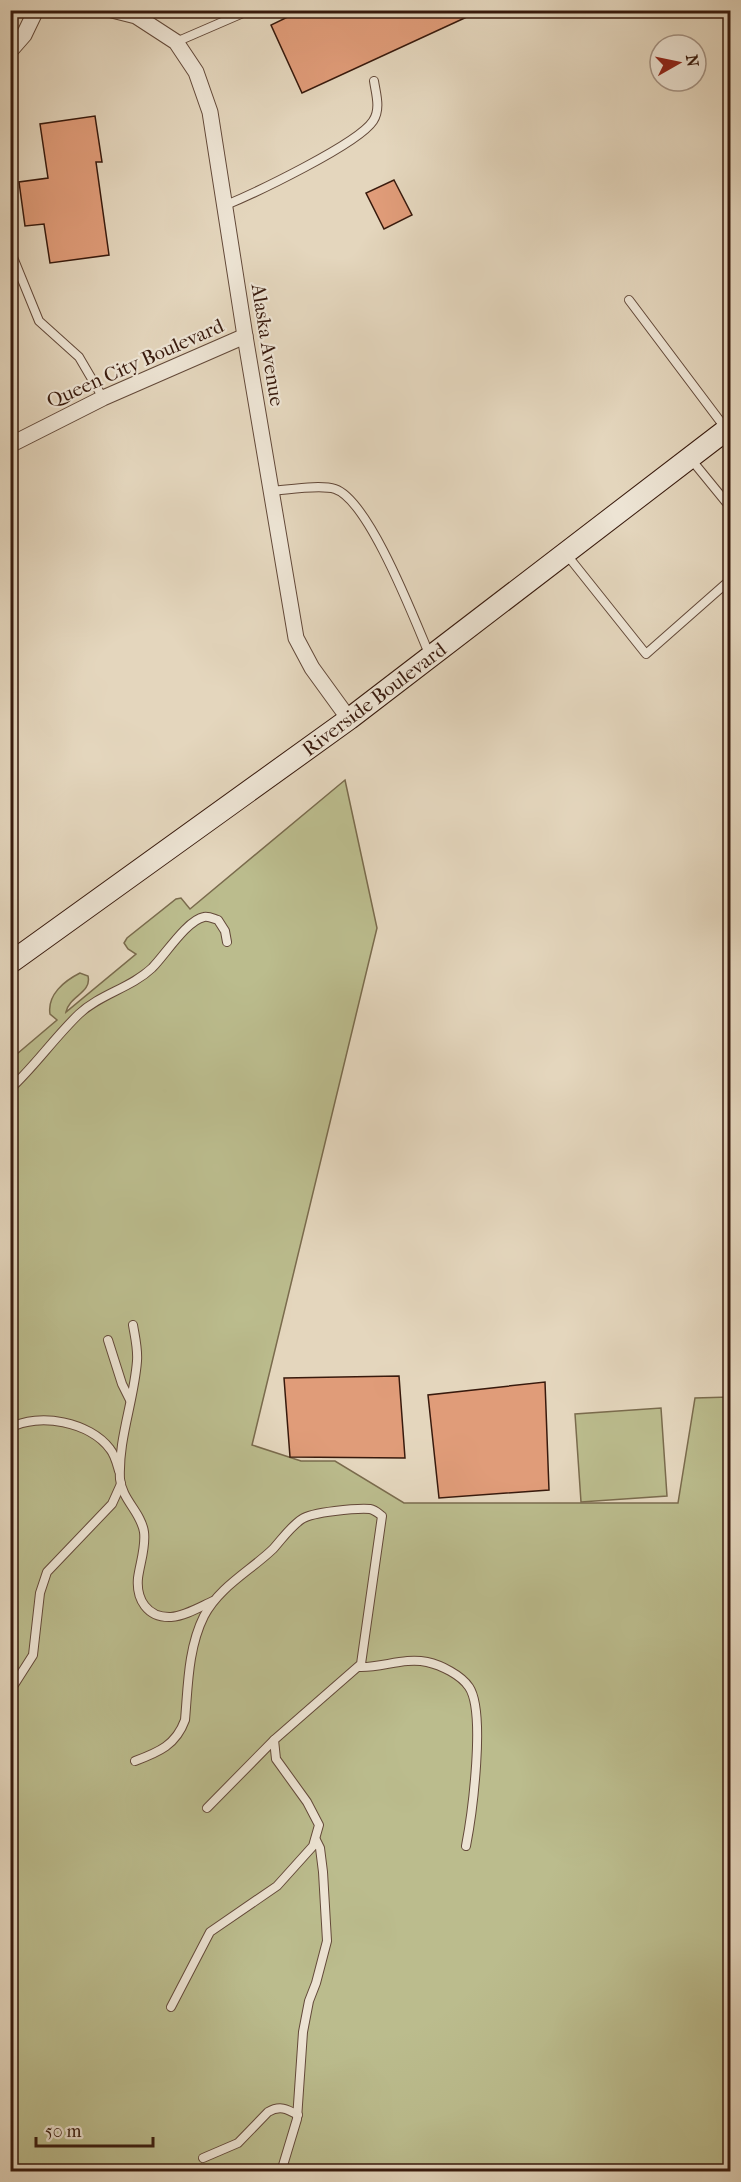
<svg xmlns="http://www.w3.org/2000/svg" width="741" height="2182" viewBox="0 0 741 2182" font-family="'IM FELL French Canon',serif">
<rect width="100%" height="100%" fill="#e4d6bd"/>
<filter id="stains"><feTurbulence type="fractalNoise" baseFrequency=".00333" numOctaves="4"/><feColorMatrix values="0 0 0 0 .2 0 0 0 0 .09 0 0 0 0 .02 0 0 0 .5 -.17"/></filter>
<radialGradient id="worn" r=".72"><stop offset=".6" stop-color="#630" stop-opacity="0"/><stop offset="1" stop-color="#630" stop-opacity=".3"/></radialGradient>
<g fill="#bbbc8d" stroke="#7a6b4d" stroke-width="1.5">
<path d="M345,780L377,928L252,1445L301,1461H335L404,1503H678L695,1398L730,1397V2171L11,2172V1059L57,1020L50,1014C47,995 64,981 80,973L88,976C92,993 69,996 66,1012L136,954L128,949L124,943L127,938L176,899L181,898L190,909Z"/>
<polygon points="661,1408 667,1496 581,1502 575,1414"/>
</g>
<g fill="#e09c79" stroke="#381a0d" stroke-width="1.5">
<polygon points="302,10 482,10 302,93 271,25"/>
<polygon points="95,116 102,162 96,162 109,255 50,263 44,224 25,226 19,182 48,178 40,124"/>
<polygon points="394,180 412,215 384,229 366,193"/>
<polygon points="399,1376 405,1458 290,1457 284,1378"/>
<polygon points="545,1382 549,1490 439,1498 428,1395"/>
</g>
<g fill="none" stroke-linecap="round" stroke-linejoin="round">
<g stroke="#634939" stroke-width="10">
<g id="service">
<polyline points="176,42 250,10"/>
<polyline points="10,100 13,110 10,144"/>
<path d="M226,205C255,193 358,144 373,121C381,109 376,94 374,81"/>
<polyline points="10,250 39,321 79,357 103,398"/>
<polyline points="728,254 730,265"/>
<polyline points="629,300 726,429"/>
<polyline points="690,458 730,507"/>
<path d="M270,491C287,490 320,484 335,489C369,500 415,621 430,656"/>
<polyline points="567,555 646,654 730,580"/>
<path d="M10,1089C35,1066 54,1038 79,1014C100,994 131,988 152,968C165,955 187,920 204,917C209,916 214,919 218,920L225,931L227,942"/>
<path d="M133,1325C135,1337 138,1349 137,1361C134,1401 118,1439 120,1479C122,1500 141,1512 144,1532C146,1547 140,1563 138,1578C136,1599 147,1618 171,1617C185,1616 200,1607 213,1601"/>
<polyline points="108,1340 122,1384 130,1400"/>
<path d="M10,1428C39,1412 90,1422 110,1449C115,1455 117,1464 119,1471"/>
<path d="M359,1667C382,1668 404,1657 427,1662C441,1665 461,1675 469,1687C486,1712 472,1815 466,1846"/>
<polyline points="10,1691 33,1655 40,1593 47,1572 112,1504 121,1484"/>
<path d="M135,1761C159,1752 176,1745 185,1720C188,1686 188,1648 204,1616C219,1587 250,1571 273,1549C282,1539 291,1526 302,1519C312,1512 357,1508 370,1509C375,1510 378,1513 382,1516L361,1664L274,1740L276,1759L307,1802L319,1825L313,1846L277,1886L210,1932L171,2007"/>
<polyline points="207,1808 274,1740"/>
<path d="M203,2158L238,2143L268,2112C280,2105 287,2109 298,2115"/>
<polyline points="281,2172 297,2119 303,2032 309,2001 316,1983 327,1941 323,1872 320,1848 316,1840"/>
</g>
</g>
<g stroke="#634939" stroke-width="17">
<g id="minor">
<polyline points="112,10 136,16 176,42 196,72 210,112 245,336 296,638 312,668 349,719"/>
<polyline points="10,51 24,35 36,10"/>
<polyline points="10,445 103,398 245,336"/>
</g>
</g>
<g stroke="#381a0d" stroke-width="23">
<polyline id="secondary" points="10,963 349,719 730,427"/>
</g>
<use href="#service" stroke="#ede4d4" stroke-width="8"/>
<use href="#minor" stroke="#ede4d4" stroke-width="15"/>
<use href="#secondary" stroke="#ede4d4" stroke-width="21"/>
</g>
<g text-anchor="middle" stroke-width="4.5" stroke-linejoin="round" paint-order="stroke">
<g font-size="20" fill="#381a0d" stroke="#ede4d4">
<text transform="translate(268 345) rotate(81)" y="7">Alaska Avenue</text>
<text transform="translate(135 363) rotate(-24)" y="7">Queen City Boulevard</text>
<text transform="translate(374 699) rotate(-37)" y="7">Riverside Boulevard</text>
</g>
</g>
<rect width="741" height="2182" fill="none" stroke="#e4d6bd" stroke-width="36"/>
<rect x="12" y="12" width="717" height="2158" fill="none" stroke="#381a0d" stroke-width="3"/>
<rect x="18" y="18" width="705" height="2146" fill="none" stroke="#381a0d" stroke-width="1.5"/>
<g transform="translate(678 63) rotate(81)"><circle r="28" fill="#ede4d4" stroke="#a59384" stroke-width="1.5"/>
<path d="M0-4.5L10 22L0 15L-10 22Z" fill="#8f2418"/>
<text y="-9" font-size="16" font-weight="bold" text-anchor="middle" fill="#381a0d">N</text>
</g>
<path d="M36 2137v9h117v-9" fill="none" stroke="#381a0d" stroke-width="3"/>
<text x="45" y="2137" font-size="18" fill="#381a0d" stroke="#ede4d4" stroke-width="4.5" paint-order="stroke">50 m</text>
<rect width="100%" height="100%" filter="url(#stains)"/>
<rect width="100%" height="100%" fill="url(#worn)"/>
</svg>
